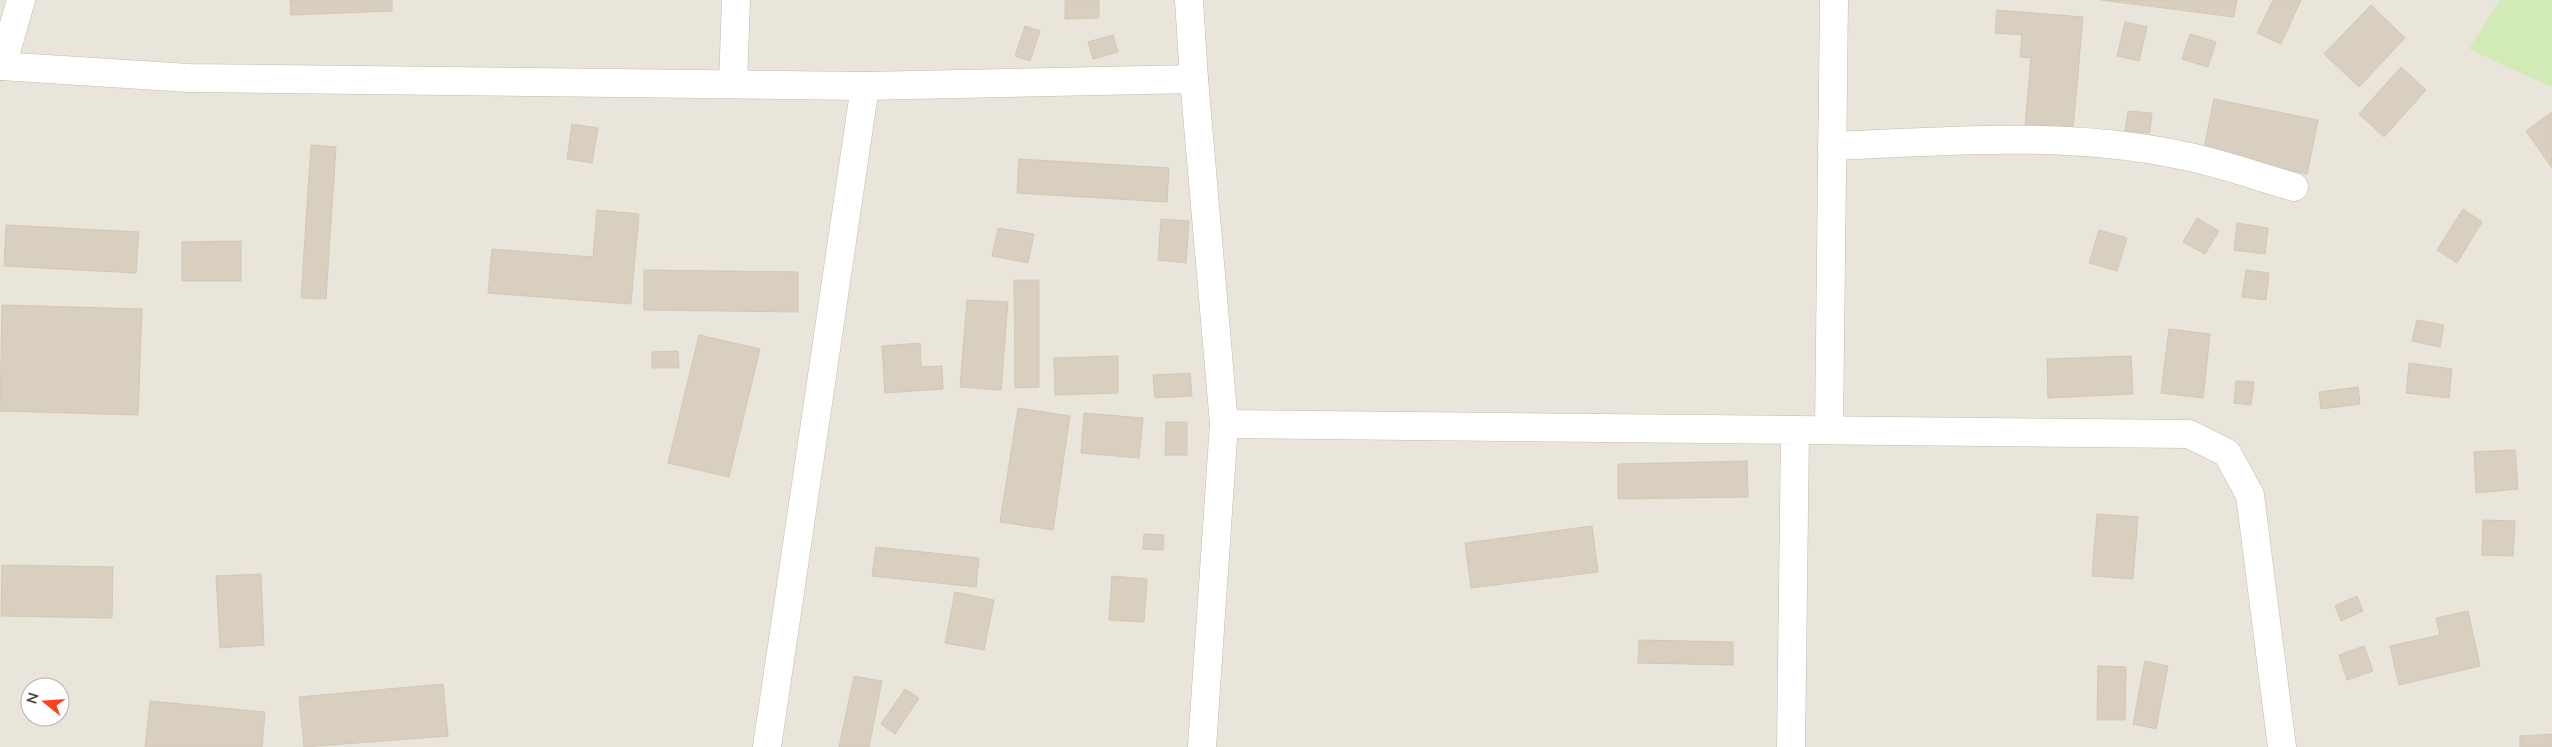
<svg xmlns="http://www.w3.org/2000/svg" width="2552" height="747" viewBox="0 0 2552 747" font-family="Lato,sans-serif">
<rect width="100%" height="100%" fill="#f6f3ec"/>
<path fill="#eae5da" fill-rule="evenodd" d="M0,0H2552V747H0ZM30,687H60V717H30Z"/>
<polygon fill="#d2eab5" points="2500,0 2552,0 2552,87 2469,49"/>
<g fill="#d8cfc1" stroke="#d3c7b4">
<polygon points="290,0 392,0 392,11 291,15"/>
<polygon points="1065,0 1099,0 1099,18 1065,19"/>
<polygon points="2101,0 2237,0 2234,17"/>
<polygon points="2273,0 2301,0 2281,44 2257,33"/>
<polygon points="2371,5 2405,38 2359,87 2324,54"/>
<polygon points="1997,10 2083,17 2073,130 2025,126 2031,58 2020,57 2022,35 1995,33"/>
<polygon points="2125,22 2147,27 2139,61 2117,56"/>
<polygon points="1025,26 1040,31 1030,61 1015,56"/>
<polygon points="2190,34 2216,42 2208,67 2182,59"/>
<polygon points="1113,35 1118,52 1093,59 1088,42"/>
<polygon points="2401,67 2426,90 2384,137 2359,114"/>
<polygon points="2214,99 2318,120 2307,174 2203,153"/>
<polygon points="2128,111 2152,113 2150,133 2125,131"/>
<polygon points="2552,112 2552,168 2526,131"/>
<polygon points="572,124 598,128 592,163 567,159"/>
<polygon points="311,145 336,147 326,299 301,298"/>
<polygon points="1019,159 1169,168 1167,202 1017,193"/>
<polygon points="2463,209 2482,222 2457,263 2437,250"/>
<polygon points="597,210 639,214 631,304 488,293 492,249 593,257"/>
<polygon points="2197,218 2219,231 2205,254 2183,242"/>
<polygon points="1161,219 1189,221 1186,263 1158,260"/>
<polygon points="2237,223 2268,228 2265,254 2234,250"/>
<polygon points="6,225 139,232 136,273 4,266"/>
<polygon points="998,228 1034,234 1028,263 992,256"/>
<polygon points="2099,230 2127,238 2117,271 2089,263"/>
<polygon points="241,241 241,281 182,281 182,242"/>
<polygon points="644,270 798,272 798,312 644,310"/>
<polygon points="2246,270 2269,273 2266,300 2242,297"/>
<polygon points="1014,280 1039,280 1039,387 1015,388"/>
<polygon points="967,300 1008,302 1001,390 960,387"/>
<polygon points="2,305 142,309 138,415 0,411"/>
<polygon points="2417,320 2444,325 2440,347 2412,341"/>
<polygon points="2169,329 2210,334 2203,398 2161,393"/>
<polygon points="699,335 760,349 729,477 668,463"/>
<polygon points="920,343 921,367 942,366 943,389 885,393 882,346"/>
<polygon points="678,351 679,368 652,368 652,352"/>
<polygon points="1118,356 1118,393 1055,395 1054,358"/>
<polygon points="2131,356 2133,394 2048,398 2047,359"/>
<polygon points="2409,363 2452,369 2449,398 2406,393"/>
<polygon points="1190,373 1192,396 1155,398 1153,375"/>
<polygon points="2236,381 2254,382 2251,405 2234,403"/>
<polygon points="2358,387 2360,404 2321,409 2319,392"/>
<polygon points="1018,408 1070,416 1053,530 1000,522"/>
<polygon points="1084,413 1143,418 1139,458 1081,453"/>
<polygon points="1166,422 1187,422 1187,455 1165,455"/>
<polygon points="2515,450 2518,489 2476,493 2474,452"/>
<polygon points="1747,461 1748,497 1618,499 1618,464"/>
<polygon points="2097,514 2138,517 2133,579 2092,576"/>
<polygon points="2483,520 2515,521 2513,556 2482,555"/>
<polygon points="1592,526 1598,572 1471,588 1465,543"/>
<polygon points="1144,534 1164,535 1163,550 1143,549"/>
<polygon points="876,547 979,558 976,587 872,576"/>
<polygon points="2,565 113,567 112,618 1,616"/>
<polygon points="261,574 264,645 220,648 216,576"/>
<polygon points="1112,576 1147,579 1144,622 1109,620"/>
<polygon points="955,592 994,600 984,650 945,643"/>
<polygon points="2357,596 2363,611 2341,621 2335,606"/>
<polygon points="2468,611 2480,666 2399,685 2390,646 2440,635 2436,618"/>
<polygon points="1639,640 1733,642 1733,665 1638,663"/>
<polygon points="2364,646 2373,671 2347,680 2339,655"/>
<polygon points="2145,661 2168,666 2156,729 2133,724"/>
<polygon points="2098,666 2126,667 2125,720 2097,720"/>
<polygon points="854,676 882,681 869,747 839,747"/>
<polygon points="443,684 448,736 304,747 299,697"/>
<polygon points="905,689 919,698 895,734 881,724"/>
<polygon points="150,701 265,712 262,747 145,747"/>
<polygon points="2552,734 2552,747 2520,747 2520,736"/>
</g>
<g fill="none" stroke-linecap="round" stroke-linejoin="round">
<g stroke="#c2bbae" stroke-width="29">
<g id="street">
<polyline points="0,66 189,78 865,86 1194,79 1189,0"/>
<polyline points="2,66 21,0"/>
<polyline points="1194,79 1224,424 1202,747"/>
<polyline points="733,83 736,0"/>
<path d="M1832,146C1948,141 2066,131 2180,155C2218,162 2256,176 2294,187"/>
<polyline points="1224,424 1795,430 1791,747"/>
<polyline points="1829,429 1834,0"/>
<polyline points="1795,430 2189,434 2227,453 2250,495 2282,747"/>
<polyline points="767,747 865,86"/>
</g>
</g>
<use href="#street" stroke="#fff" stroke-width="28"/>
</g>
<g transform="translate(45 702) rotate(287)"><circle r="24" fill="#ffffff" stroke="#b7b4b0"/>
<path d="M0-4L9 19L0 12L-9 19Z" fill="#fc3f1d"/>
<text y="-8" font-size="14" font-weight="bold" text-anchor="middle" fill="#4b4439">N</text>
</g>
</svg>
